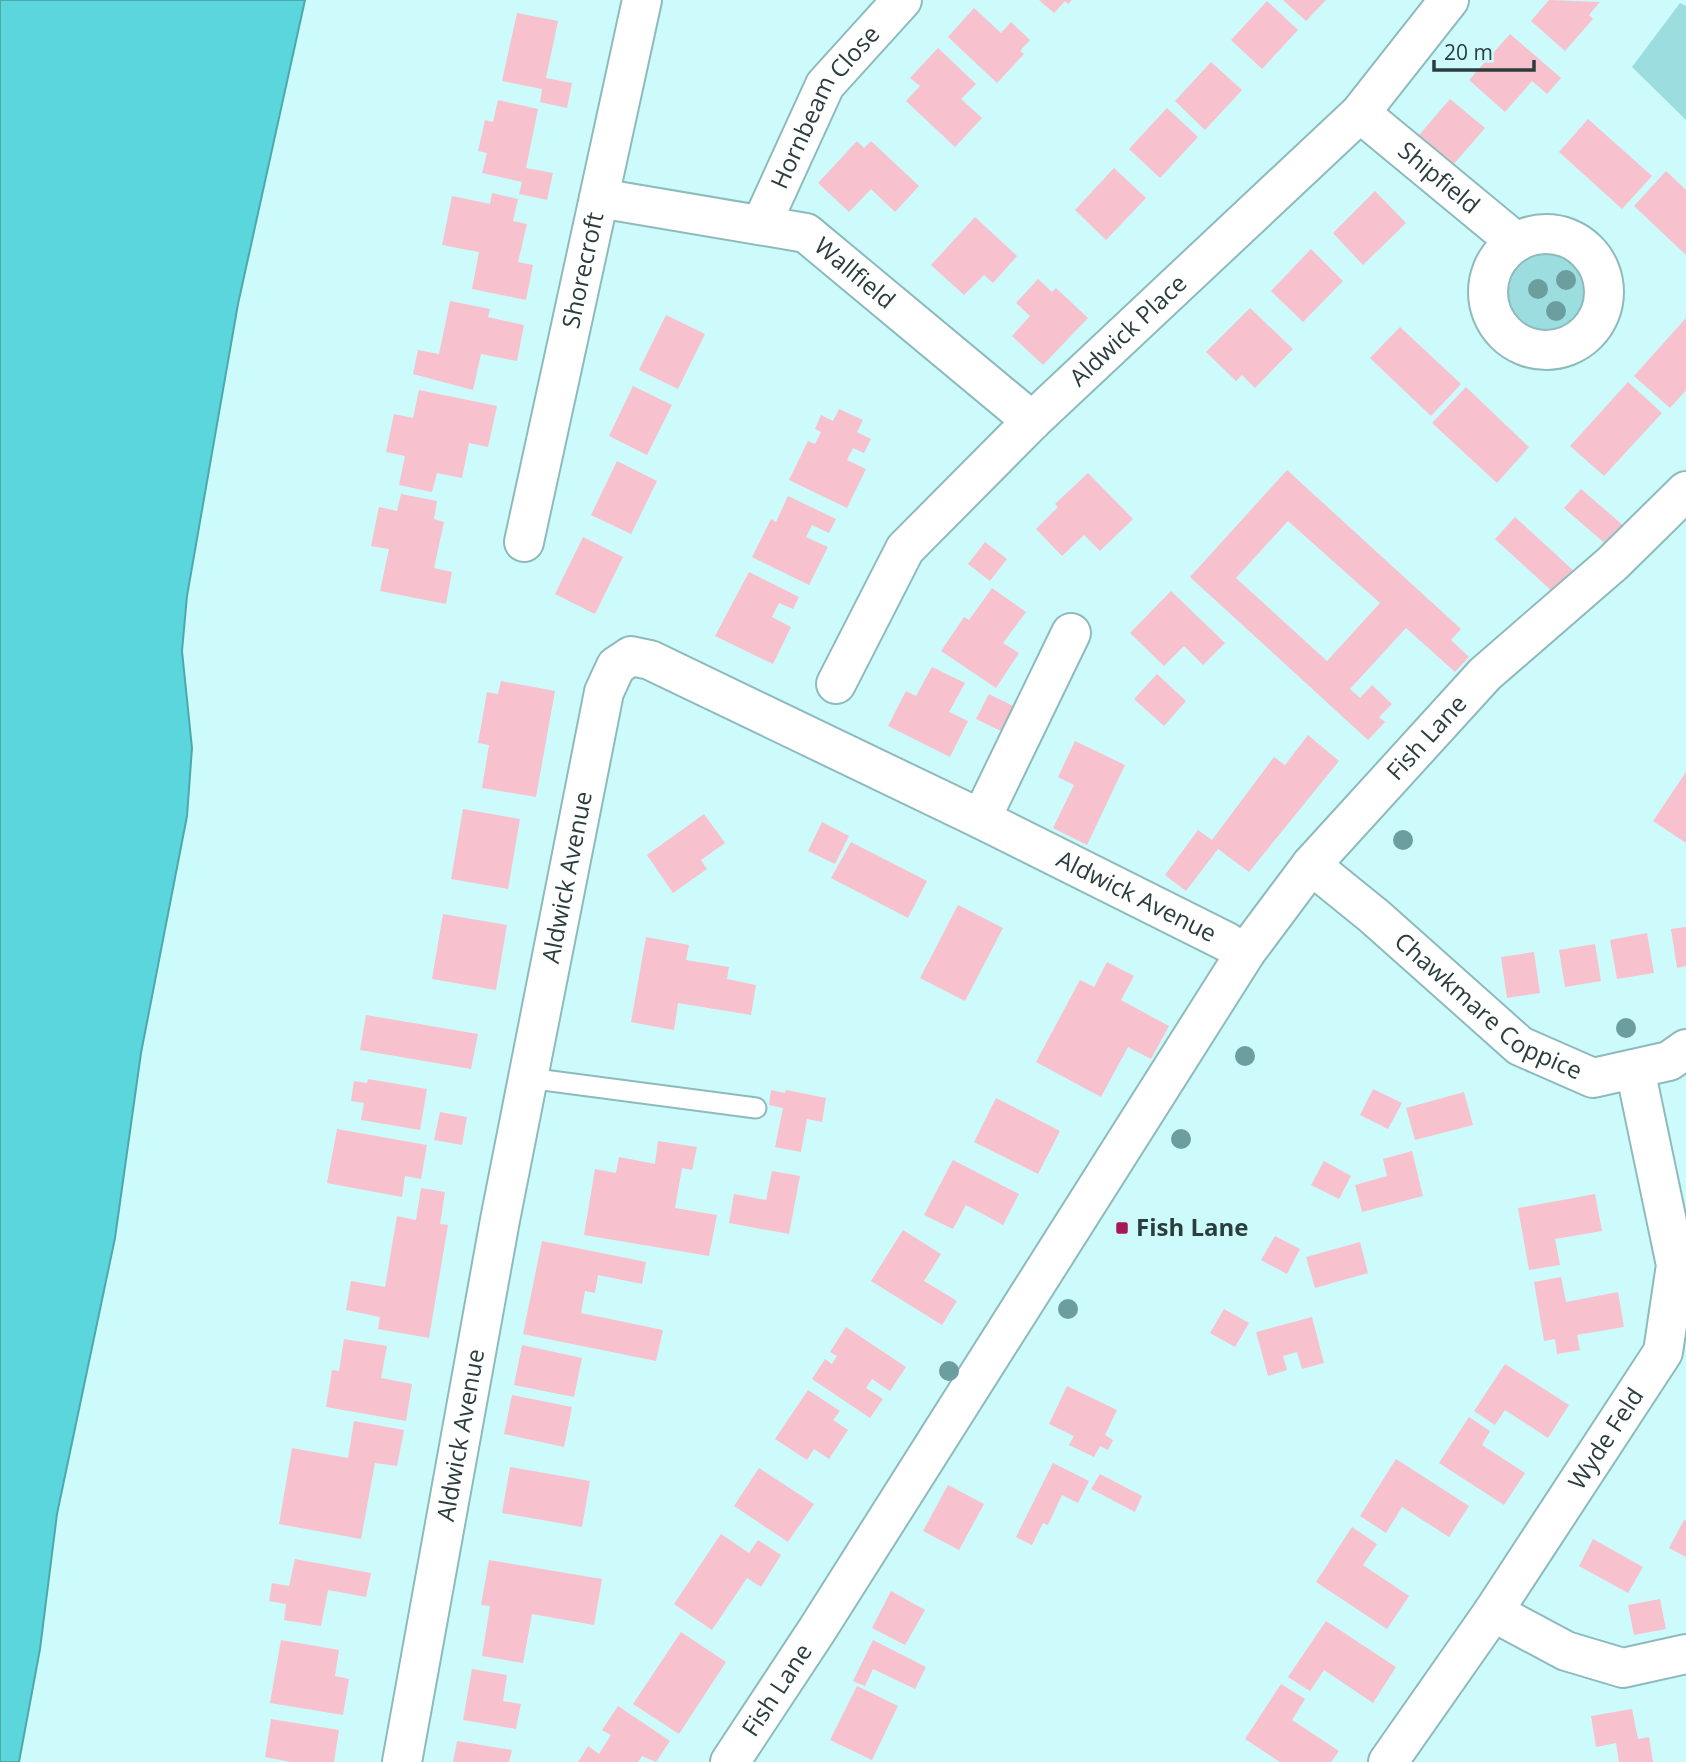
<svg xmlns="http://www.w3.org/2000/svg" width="1686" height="1762" viewBox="0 0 1686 1762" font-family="'Open Sans',sans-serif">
<rect width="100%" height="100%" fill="#cdfbfc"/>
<g fill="#9cdddf">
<polygon points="1680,3 1686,6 1686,120 1632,67"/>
<circle cx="1547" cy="292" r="48"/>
</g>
<polygon fill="#5bd6dc" stroke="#4da8ac" stroke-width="2" points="0,0 305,0 238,304 187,596 182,651 192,748 187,816 141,1053 115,1238 57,1514 40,1649 19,1762 0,1762"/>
<g fill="#f8c1ce" fill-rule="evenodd">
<polygon points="1039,0 1072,0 1068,4 1065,1 1054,13"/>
<polygon points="1283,0 1326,0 1306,21"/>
<polygon points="1549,0 1600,2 1589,15 1593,19 1565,51 1531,21"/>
<polygon points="1267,1 1298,30 1262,69 1231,40"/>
<polygon points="974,8 1001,33 1011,22 1030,40 1020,51 1024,54 997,83 948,37"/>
<polygon points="517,13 558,21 546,78 572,83 567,108 540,102 542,89 502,81"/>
<polygon points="1510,34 1561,78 1547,94 1532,81 1505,112 1469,80"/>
<polygon points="938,48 976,84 961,99 982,118 955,147 906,101 920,86 910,78"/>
<polygon points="1211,62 1242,90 1205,130 1175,101"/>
<polygon points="1450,99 1485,128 1447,172 1413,142"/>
<polygon points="498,100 538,109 526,168 553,173 547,200 519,194 522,182 482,173 487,153 478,151 485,120 493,122"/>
<polygon points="1167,108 1198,137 1160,178 1129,149"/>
<polygon points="1588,119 1652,176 1622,209 1559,152"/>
<polygon points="857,141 864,148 871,141 919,186 895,212 871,189 849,212 818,183"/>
<polygon points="1114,168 1146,198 1106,240 1075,210"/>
<polygon points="1666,171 1686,190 1686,255 1634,206"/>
<polygon points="1375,191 1406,223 1363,265 1333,233"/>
<polygon points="492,193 518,199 513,221 527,224 518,262 533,265 526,300 472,289 479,252 442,245 452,196 490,204"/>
<polygon points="975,217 1017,256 993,283 984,275 964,295 931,265"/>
<polygon points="1311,249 1343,281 1303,322 1271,291"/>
<polygon points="1038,279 1052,292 1056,288 1088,318 1043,365 1012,336 1030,316 1016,303"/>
<polygon points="450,301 490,309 488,317 524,325 517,361 481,354 473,390 413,374 418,350 439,354"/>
<polygon points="1250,308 1293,349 1255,388 1242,375 1236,381 1206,352"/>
<polygon points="666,315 705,334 678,389 639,370"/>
<polygon points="1686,318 1686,390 1670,408 1634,376"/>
<polygon points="1400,327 1461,384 1431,416 1370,358"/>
<polygon points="1628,382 1662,413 1604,476 1570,446"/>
<polygon points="633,386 672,405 647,455 609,436"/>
<polygon points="1466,387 1529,447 1497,483 1432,423"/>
<polygon points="419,390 497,406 488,447 469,443 462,478 437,473 432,492 399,485 405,456 386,452 394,414 413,418"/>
<polygon points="839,409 863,420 857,432 871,439 864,453 853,448 847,460 866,469 847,508 789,480 808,441 815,444 821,432 815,429 821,415 833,421"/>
<polygon points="617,461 657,481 631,534 591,515"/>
<path d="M1287,470L1461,629L1451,640L1469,657L1455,672L1406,628L1350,689L1360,698L1372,685L1392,704L1379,717L1385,722L1368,740L1190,577ZM1288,521L1380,603L1327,661L1236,578Z"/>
<polygon points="1088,473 1133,519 1100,551 1084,535 1062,556 1036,529 1058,507 1055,504"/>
<polygon points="1581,489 1625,527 1608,546 1564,508"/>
<polygon points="401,494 437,501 434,519 444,522 434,568 452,572 446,604 380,591 389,549 371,546 379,507 397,511"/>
<polygon points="788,496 836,519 829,533 812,525 806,537 828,547 809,585 752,557 771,519 776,522"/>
<polygon points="1515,517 1576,573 1556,595 1495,539"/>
<polygon points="583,537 623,557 595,614 555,594"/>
<polygon points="985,542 1007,559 990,581 968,564"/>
<polygon points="749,572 799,597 793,609 779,603 772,617 791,627 773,664 715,636"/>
<polygon points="992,588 1026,612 1003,643 1019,653 996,688 941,651 964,617 969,620"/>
<polygon points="1171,591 1225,643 1203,665 1184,646 1164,666 1130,633"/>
<polygon points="932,667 965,683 949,712 968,721 950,757 888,726 906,691 916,696"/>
<polygon points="1157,674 1186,701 1164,726 1134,699"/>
<polygon points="501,681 555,691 536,797 482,788 489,745 478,743 487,692 498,694"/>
<polygon points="989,694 1015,707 1003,732 976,719"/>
<polygon points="1308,735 1339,761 1249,872 1218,849 1186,891 1165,875 1198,830 1212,840 1274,757 1285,765"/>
<polygon points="1075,741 1125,765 1087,845 1053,828 1074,785 1058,777"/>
<polygon points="1686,772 1686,843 1653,821"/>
<polygon points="463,809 520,819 508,889 451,879"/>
<polygon points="704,814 725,843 701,860 707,869 673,893 647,855"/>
<polygon points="822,822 849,836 835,864 808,851"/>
<polygon points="851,842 927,881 908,918 831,878"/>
<polygon points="958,905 1003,928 965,1001 920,978"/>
<polygon points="443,914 507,925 496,990 432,979"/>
<polygon points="1686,927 1686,966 1677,968 1671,929"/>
<polygon points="1647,933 1654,973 1617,979 1610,940"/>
<polygon points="646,937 689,945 686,960 729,967 727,979 756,985 751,1015 678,1003 674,1030 631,1022"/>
<polygon points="1595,944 1601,981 1565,987 1559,950"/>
<polygon points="1534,952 1540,993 1507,998 1501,957"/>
<polygon points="1107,962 1134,976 1121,1000 1169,1026 1151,1059 1128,1047 1101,1097 1036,1062 1080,980 1094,987"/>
<polygon points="366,1015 478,1034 471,1069 360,1050"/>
<polygon points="368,1079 427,1089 420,1130 361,1120 364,1103 351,1101 354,1081 367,1083"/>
<polygon points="1373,1089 1402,1103 1388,1129 1360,1115"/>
<polygon points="771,1090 785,1093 786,1090 826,1098 822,1122 807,1119 801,1152 775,1147 783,1108 769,1105"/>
<polygon points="1464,1092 1473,1125 1415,1140 1406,1108"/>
<polygon points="996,1098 1060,1131 1038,1174 974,1142"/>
<polygon points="440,1112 467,1117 462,1145 434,1140"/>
<polygon points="337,1129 427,1145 421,1179 405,1176 402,1197 327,1183"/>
<polygon points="658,1141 697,1147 692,1170 682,1168 675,1208 717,1215 709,1256 584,1235 595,1169 616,1173 619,1157 655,1164"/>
<polygon points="1412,1151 1423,1196 1362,1212 1355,1185 1387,1176 1383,1159"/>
<polygon points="953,1160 1019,1194 1003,1225 966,1205 953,1229 924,1215"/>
<polygon points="1324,1161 1351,1176 1339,1199 1311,1185"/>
<polygon points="772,1171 800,1176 789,1234 729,1223 734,1194 766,1200"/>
<polygon points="421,1188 445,1192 440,1224 448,1225 429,1338 378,1329 380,1317 346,1310 351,1281 385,1287 397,1216 416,1220"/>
<polygon points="1595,1194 1602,1231 1555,1239 1560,1265 1529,1270 1518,1208"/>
<polygon points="903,1230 941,1254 924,1281 957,1301 942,1325 871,1281"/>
<polygon points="1275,1236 1300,1249 1287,1274 1261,1260"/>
<polygon points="542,1241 646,1262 642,1284 598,1275 595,1293 585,1291 581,1313 663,1330 656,1361 523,1334"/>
<polygon points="1360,1242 1368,1273 1315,1288 1306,1257"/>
<polygon points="1561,1277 1566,1302 1618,1292 1624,1327 1577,1335 1580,1350 1557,1354 1555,1339 1544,1341 1534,1282"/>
<polygon points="1224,1309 1249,1323 1235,1347 1210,1333"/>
<polygon points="1312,1317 1324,1363 1302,1369 1297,1352 1283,1356 1287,1370 1268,1376 1256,1332"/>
<polygon points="846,1327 906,1367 890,1391 872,1379 866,1388 883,1399 870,1418 812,1379 825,1359 832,1364 837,1356 830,1352"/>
<polygon points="344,1339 387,1346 381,1378 412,1384 406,1421 326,1407 332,1370 339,1371"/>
<polygon points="522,1345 582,1358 574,1397 514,1385"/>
<polygon points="1505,1364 1569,1405 1548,1438 1505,1410 1495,1425 1474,1411"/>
<polygon points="1067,1386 1117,1410 1105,1435 1113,1440 1108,1450 1100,1446 1094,1457 1069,1445 1074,1436 1049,1424"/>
<polygon points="808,1390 840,1411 833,1420 848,1430 829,1459 814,1449 807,1460 775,1439"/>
<polygon points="512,1395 572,1407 564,1447 504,1434"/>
<polygon points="1469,1417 1490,1431 1482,1445 1525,1473 1504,1505 1439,1463"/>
<polygon points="354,1421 404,1430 397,1466 375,1463 361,1539 279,1524 292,1448 348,1458"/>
<polygon points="1396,1459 1469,1506 1449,1537 1402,1507 1386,1533 1360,1516"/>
<polygon points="1053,1463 1089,1481 1078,1503 1062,1495 1048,1525 1043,1523 1032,1545 1016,1537"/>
<polygon points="510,1467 590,1481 582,1527 502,1513"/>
<polygon points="759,1468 814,1504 788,1542 734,1506"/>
<polygon points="1100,1474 1142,1496 1135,1512 1091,1489"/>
<polygon points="948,1485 984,1504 959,1550 923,1531"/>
<polygon points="1684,1520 1686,1521 1686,1557 1669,1548"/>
<polygon points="1352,1527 1377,1544 1363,1565 1409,1596 1387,1629 1316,1582"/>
<polygon points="721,1534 749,1553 758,1540 781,1555 761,1587 747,1578 712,1630 674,1604"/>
<polygon points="1593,1539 1643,1567 1628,1593 1579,1566"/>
<polygon points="295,1559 371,1573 366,1597 328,1590 321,1626 284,1620 286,1604 269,1601 272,1583 289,1586"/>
<polygon points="489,1560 602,1579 594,1625 532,1614 523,1663 482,1656 490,1606 481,1605"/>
<polygon points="891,1591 925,1610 905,1645 872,1628"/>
<polygon points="1660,1599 1666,1629 1634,1635 1628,1605"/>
<polygon points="1326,1621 1396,1667 1373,1703 1324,1670 1310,1691 1288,1677"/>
<polygon points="681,1632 726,1662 679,1734 633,1704"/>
<polygon points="281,1640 339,1650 335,1676 349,1679 343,1715 270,1703"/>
<polygon points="873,1640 926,1667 915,1689 873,1669 865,1686 853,1681"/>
<polygon points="472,1669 507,1675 503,1701 521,1704 516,1729 463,1720"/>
<polygon points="1281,1684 1305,1699 1292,1720 1339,1751 1331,1762 1280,1762 1245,1739"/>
<polygon points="857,1686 898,1706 872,1760 830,1740"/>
<polygon points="618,1706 670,1741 656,1762 642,1756 638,1762 578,1762 588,1746 599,1754 611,1735 602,1730"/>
<polygon points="1632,1709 1638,1739 1649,1737 1653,1762 1619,1762 1616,1743 1596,1747 1591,1716"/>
<polygon points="271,1719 339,1730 334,1762 291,1762 265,1757"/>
<polygon points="457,1741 512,1750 509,1762 453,1762"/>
</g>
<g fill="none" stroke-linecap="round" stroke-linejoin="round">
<g stroke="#8ebabc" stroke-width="23">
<polyline id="service" points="528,1078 756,1108"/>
</g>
<g stroke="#8ebabc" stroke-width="42">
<g id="minor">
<path id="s1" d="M1360,113L1516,242"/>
<path id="s2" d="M599,198L806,233L1032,421"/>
<path id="s3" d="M761,225L825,85L902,0"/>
<circle cx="1546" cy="292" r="58"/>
<path id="s4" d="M524,542L642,0"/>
<path id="s5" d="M836,684L905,549L1032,421L1360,113L1449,0"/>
<polyline points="981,819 1071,633"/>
<path id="s6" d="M1311,865L1374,916L1520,1046L1593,1078L1669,1061L1686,1049"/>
<polyline points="1493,1612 1566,1651 1623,1668 1686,1654"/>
<path id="s7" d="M402,1762L500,1220L604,692L616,666L631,656L650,660L981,819L1227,942"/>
<path id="s8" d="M1388,1762L1493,1612L1663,1352L1676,1265L1635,1069"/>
</g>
</g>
<g stroke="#8ebabc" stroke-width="42">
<g id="tertiary">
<path id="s9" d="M730,1762L817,1630L1246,952L1311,865L1485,674L1613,563L1686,491"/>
</g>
</g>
<use href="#service" stroke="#fff" stroke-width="19"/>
<use href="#minor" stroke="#fff" stroke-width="38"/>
<use href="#tertiary" stroke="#fff" stroke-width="38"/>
</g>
<g fill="#6c9ea0">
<circle cx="1566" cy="280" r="10"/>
<circle cx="1538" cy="289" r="10"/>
<circle cx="1556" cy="311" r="10"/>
<circle cx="1403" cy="840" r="10"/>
<circle cx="1626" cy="1028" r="10"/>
<circle cx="1245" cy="1056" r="10"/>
<circle cx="1181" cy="1139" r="10"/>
<circle cx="1068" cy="1309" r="10"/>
<circle cx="949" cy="1371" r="10"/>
</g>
<rect fill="#a71755" stroke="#cdfbfc" stroke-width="2.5" x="1115" y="1221" width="14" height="14" rx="3.5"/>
<g text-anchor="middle" stroke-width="7" stroke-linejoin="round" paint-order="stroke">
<g font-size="24" fill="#2b3d3d" stroke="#cdfbfc">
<text dy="8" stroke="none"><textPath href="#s3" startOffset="135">Hornbeam Close</textPath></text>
<text dy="8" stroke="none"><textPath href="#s1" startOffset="102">Shipfield</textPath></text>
<text dy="8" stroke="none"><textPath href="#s4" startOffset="278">Shorecroft</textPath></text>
<text dy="8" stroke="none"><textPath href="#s2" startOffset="273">Wallfield</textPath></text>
<text dy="8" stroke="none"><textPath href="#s5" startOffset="464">Aldwick Place</textPath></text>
<text dy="8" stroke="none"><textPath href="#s9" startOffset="1241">Fish Lane</textPath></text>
<text dy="8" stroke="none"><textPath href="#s7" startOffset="900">Aldwick Avenue</textPath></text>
<text dy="8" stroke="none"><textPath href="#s7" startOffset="1696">Aldwick Avenue</textPath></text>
<text dy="8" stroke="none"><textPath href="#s6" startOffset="228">Chawkmare Coppice</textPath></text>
<text dy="8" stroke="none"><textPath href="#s7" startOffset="332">Aldwick Avenue</textPath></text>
<text dy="8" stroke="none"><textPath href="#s8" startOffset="390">Wyde Feld</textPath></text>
<text dy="8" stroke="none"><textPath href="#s9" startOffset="86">Fish Lane</textPath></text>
</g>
<g font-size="24" font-weight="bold" fill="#2b3d3d" stroke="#cdfbfc" text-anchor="start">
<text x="1136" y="1236">Fish Lane</text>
</g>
</g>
<path d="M1434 60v10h100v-10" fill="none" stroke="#2b3d3d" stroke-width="3.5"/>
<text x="1444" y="60" font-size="21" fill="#2b3d3d" stroke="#cdfbfc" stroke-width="5" paint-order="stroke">20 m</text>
</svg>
